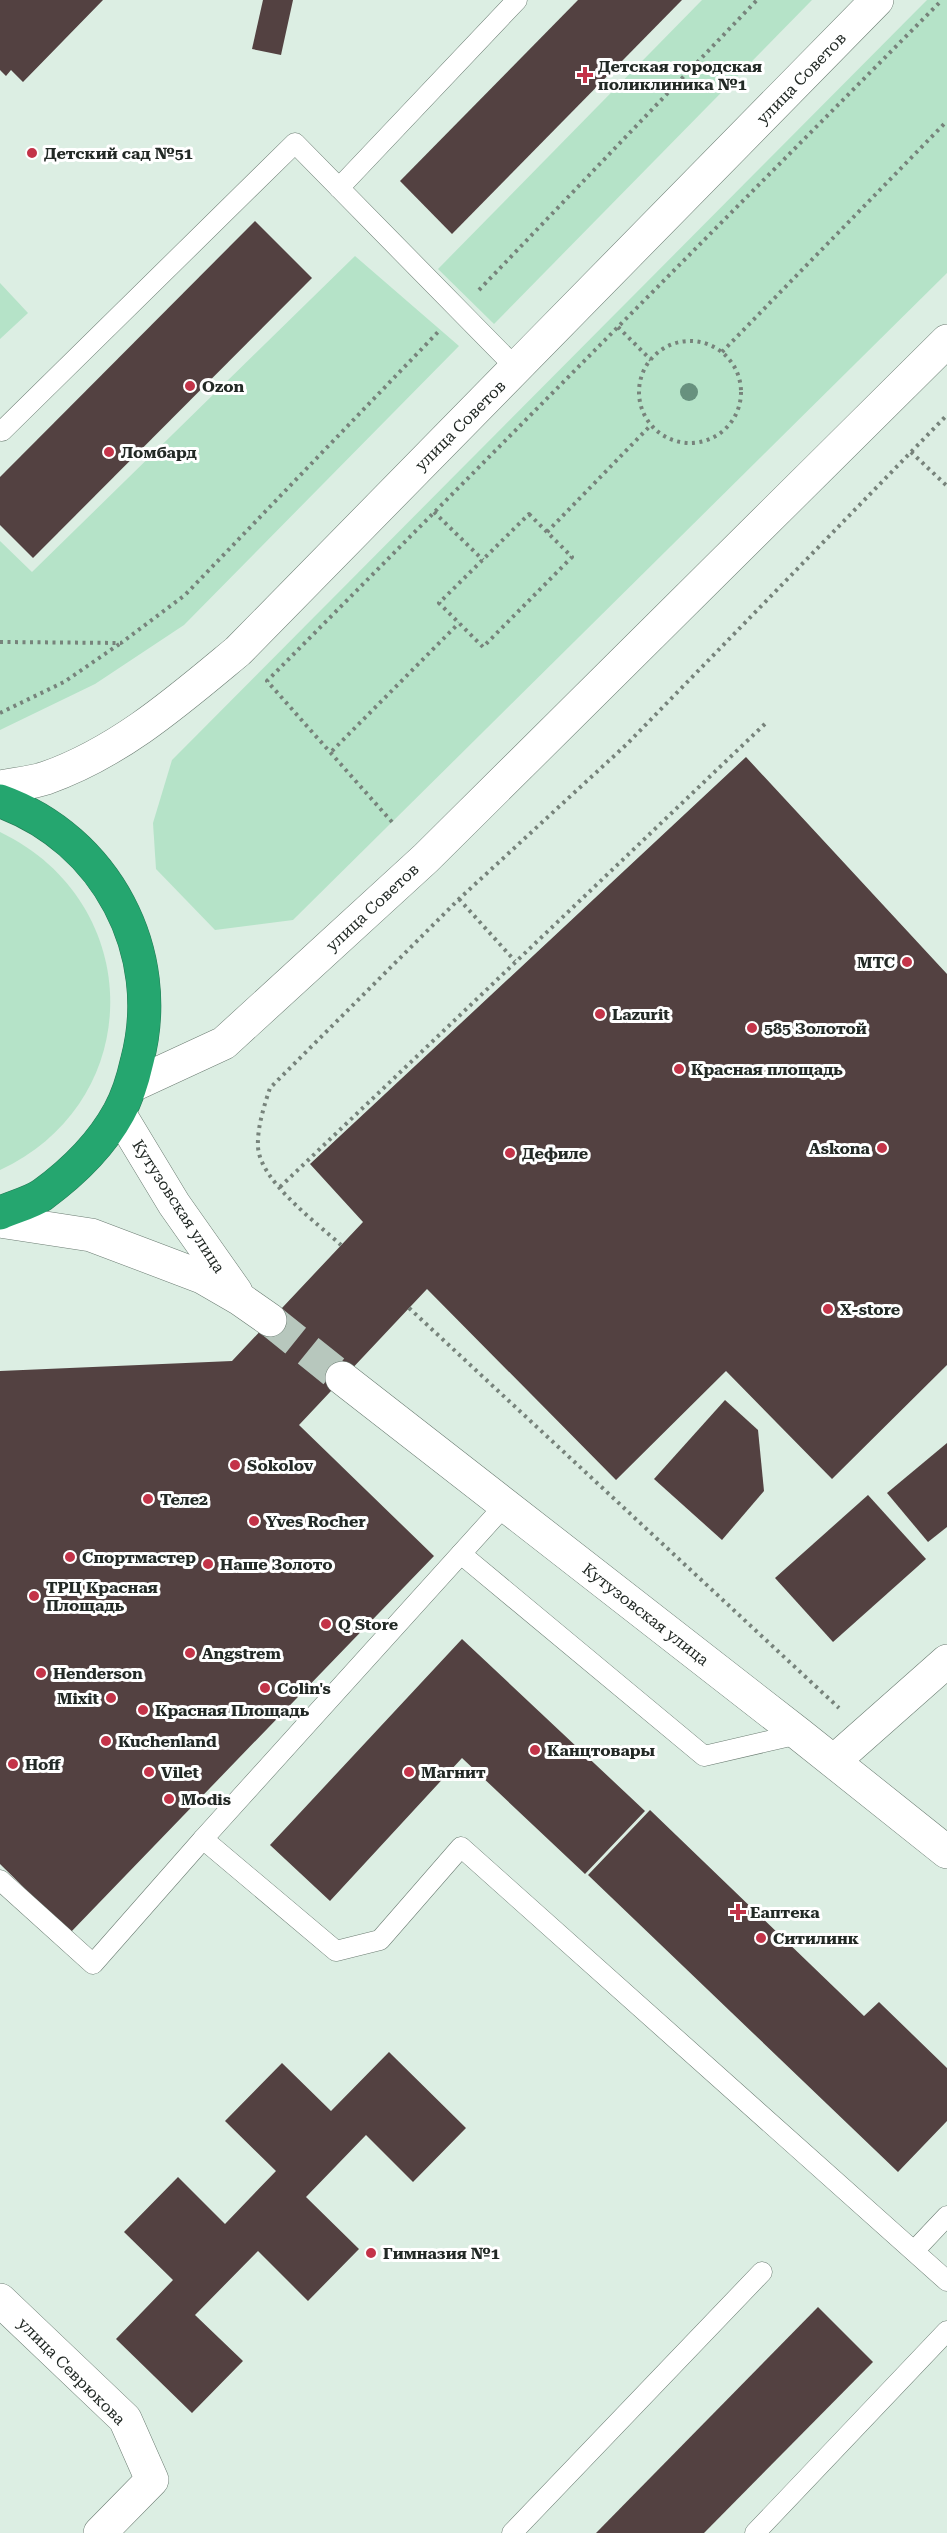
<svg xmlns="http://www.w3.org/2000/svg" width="947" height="2533" viewBox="0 0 947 2533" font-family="'Roboto Serif',serif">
<rect width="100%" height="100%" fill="#dceee3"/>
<g fill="#b5e3c8">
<polygon points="702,0 812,0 494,324 438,269"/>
<polygon points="927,0 947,0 947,273 293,920 215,930 156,869 153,823 172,760"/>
<polygon points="355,256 459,346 184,625 95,684 0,730 0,541 32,572"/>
<polygon points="0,283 28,313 0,339"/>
<path d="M0,832C146,902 148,1101 0,1170Z"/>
</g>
<g fill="#534141">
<polygon points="0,0 103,0 23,82 11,70 6,76 0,70"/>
<polygon points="263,0 293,0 281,55 252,49"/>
<polygon points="578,0 682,0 452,234 400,181"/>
<polygon points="255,221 312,278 33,558 0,525 0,477"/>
<polygon points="746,757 947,974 947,1365 832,1479 726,1371 616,1480 427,1289 299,1425 434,1556 70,1933 0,1864 0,1371 232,1361 363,1222 310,1164"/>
<polygon points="725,1400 758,1430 764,1491 722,1540 654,1479"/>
<polygon points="947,1443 947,1527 928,1542 887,1493"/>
<polygon points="868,1495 926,1559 833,1642 775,1578"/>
<polygon points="462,1639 645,1811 585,1874 462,1758 330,1901 270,1845"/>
<polygon points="650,1810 864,2016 879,2002 947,2068 947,2121 898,2172 588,1875"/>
<polygon points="389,2052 466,2128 413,2182 366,2135 306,2197 359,2249 308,2301 258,2251 195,2315 243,2361 192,2413 116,2339 173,2280 124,2232 178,2177 225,2224 276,2171 225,2121 282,2063 331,2111"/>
<polygon points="818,2307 873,2362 704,2533 596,2533"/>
</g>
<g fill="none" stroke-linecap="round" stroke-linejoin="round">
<polyline stroke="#b7c7bd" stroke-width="33" stroke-dasharray="33 16" stroke-linecap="butt" points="270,1320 342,1378"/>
<g stroke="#6b7c72" stroke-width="21">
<g id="lane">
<polyline points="339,188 517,0"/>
<polyline points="0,429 2,431 295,143 516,368"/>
<polyline points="505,1505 203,1839 336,1951 380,1940 461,1847 947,2281"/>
<polyline points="461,1554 704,1756 799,1734"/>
<polyline points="0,1880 93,1964 203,1839"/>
<polyline points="914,2251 947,2216"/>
<polyline points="512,2533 762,2272"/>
<polyline points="755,2533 947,2331"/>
</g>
</g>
<g stroke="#6b7c72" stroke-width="34">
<g id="street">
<polyline points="834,1761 947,1661"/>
<polyline points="0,2300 125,2419 152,2480 100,2533"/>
</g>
</g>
<g stroke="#6b7c72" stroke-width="34">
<g id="secondary">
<path d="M0,787C15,784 31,783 46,778C120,752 179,700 238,651L877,0"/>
<polyline points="131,1086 224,1043 426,858 947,341"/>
<polyline points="119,1113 174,1204 236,1292"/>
<polyline points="0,1221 91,1235 202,1277 240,1299 270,1320"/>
<polyline points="342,1378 799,1734 947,1852"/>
</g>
</g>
<g stroke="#247a55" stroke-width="34">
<path id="highway" d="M0,801C106,839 166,952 137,1061C133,1079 128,1096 119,1112C101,1145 72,1173 42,1195C30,1203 13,1207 0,1213"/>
</g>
<g stroke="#77837b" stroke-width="4" stroke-dasharray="3 4.5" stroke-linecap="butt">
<polyline points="479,290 757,0"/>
<polyline points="618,327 651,360"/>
<circle cx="690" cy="392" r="51"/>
<polyline points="722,352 947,121"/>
<polyline points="911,452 947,486"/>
<polyline points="434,512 483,560"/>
<polygon points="529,514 572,557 483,647 439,603"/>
<polyline points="547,532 649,427"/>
<polyline points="0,642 121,643 185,595 438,332"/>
<polyline points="0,713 64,682 121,643"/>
<polyline points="332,751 459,623"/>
<polyline points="392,822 267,681 942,0"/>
<polyline points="459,899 515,961"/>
<polyline points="280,1187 768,721"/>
<path d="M341,1245C317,1223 260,1181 258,1147C257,1128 264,1106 270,1088L459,899L627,744L947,415"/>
<polyline points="409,1308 839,1708"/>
</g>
<use href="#lane" stroke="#fff" stroke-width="20"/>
<use href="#street" stroke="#fff" stroke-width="33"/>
<use href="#secondary" stroke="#fff" stroke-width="33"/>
<use href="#highway" stroke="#25a66f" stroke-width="33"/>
</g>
<circle fill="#67917e" cx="689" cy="392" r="9"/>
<g fill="#c33348" stroke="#fff" stroke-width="2">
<path d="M582 66h6v6h6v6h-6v6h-6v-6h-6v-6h6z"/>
<circle cx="32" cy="153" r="6"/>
<circle cx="190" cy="386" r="6"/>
<circle cx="109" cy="452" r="6"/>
<circle cx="907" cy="962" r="6"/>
<circle cx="600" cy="1014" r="6"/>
<circle cx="752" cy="1028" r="6"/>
<circle cx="679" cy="1069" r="6"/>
<circle cx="882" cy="1148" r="6"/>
<circle cx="510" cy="1153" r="6"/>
<circle cx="828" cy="1309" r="6"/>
<circle cx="235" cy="1465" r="6"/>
<circle cx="148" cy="1499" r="6"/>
<circle cx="254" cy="1521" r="6"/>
<circle cx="70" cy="1557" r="6"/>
<circle cx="208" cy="1564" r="6"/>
<circle cx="34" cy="1596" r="6"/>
<circle cx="326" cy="1624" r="6"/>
<circle cx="190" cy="1653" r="6"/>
<circle cx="41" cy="1673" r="6"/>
<circle cx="265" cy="1688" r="6"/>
<circle cx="111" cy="1698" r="6"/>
<circle cx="143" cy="1710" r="6"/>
<circle cx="106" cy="1741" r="6"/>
<circle cx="535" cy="1750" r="6"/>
<circle cx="13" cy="1764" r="6"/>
<circle cx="149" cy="1772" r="6"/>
<circle cx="409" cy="1772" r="6"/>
<circle cx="169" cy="1799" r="6"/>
<path d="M735 1903h6v6h6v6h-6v6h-6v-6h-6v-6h6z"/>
<circle cx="761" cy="1938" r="6"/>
<circle cx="371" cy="2253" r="6"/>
</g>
<g text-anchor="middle" stroke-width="6" stroke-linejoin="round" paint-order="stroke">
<g font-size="16" font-weight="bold" fill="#222925" stroke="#fff" text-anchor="start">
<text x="598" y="72">Детская городская<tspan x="598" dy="18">поликлиника №1</tspan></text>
<text x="44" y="159">Детский сад №51</text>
<text x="202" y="392">Ozon</text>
<text x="121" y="458">Ломбард</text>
<text x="895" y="968" text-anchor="end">МТС</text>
<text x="612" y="1020">Lazurit</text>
<text x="764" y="1034">585 Золотой</text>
<text x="691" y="1075">Красная площадь</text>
<text x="870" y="1154" text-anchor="end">Askona</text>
<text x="522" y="1159">Дефиле</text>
<text x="840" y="1315">X-store</text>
<text x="247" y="1471">Sokolov</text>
<text x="160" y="1505">Теле2</text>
<text x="266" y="1527">Yves Rocher</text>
<text x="82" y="1563">Спортмастер</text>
<text x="220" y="1570">Наше Золото</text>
<text x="46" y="1593">ТРЦ Красная<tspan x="46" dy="18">Площадь</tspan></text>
<text x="338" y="1630">Q Store</text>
<text x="202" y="1659">Angstrem</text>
<text x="53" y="1679">Henderson</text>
<text x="277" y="1694">Colin's</text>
<text x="99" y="1704" text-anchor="end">Mixit</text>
<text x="155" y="1716">Красная Площадь</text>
<text x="118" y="1747">Kuchenland</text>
<text x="547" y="1756">Канцтовары</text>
<text x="25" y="1770">Hoff</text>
<text x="161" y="1778">Vilet</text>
<text x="421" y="1778">Магнит</text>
<text x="181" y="1805">Modis</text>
<text x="750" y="1918">Еаптека</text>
<text x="773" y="1944">Ситилинк</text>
<text x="383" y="2259">Гимназия №1</text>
</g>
<g font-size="16" fill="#222925" stroke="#fff">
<text transform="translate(801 78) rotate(-46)" y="6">улица Советов</text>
<text transform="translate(460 425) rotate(-45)" y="6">улица Советов</text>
<text transform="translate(372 907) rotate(-43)" y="6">улица Советов</text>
<text transform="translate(179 1206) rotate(57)" y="6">Кутузовская улица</text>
<text transform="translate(646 1614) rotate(38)" y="6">Кутузовская улица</text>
<text transform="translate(72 2371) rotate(45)" y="6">улица Севрюкова</text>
</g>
</g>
</svg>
